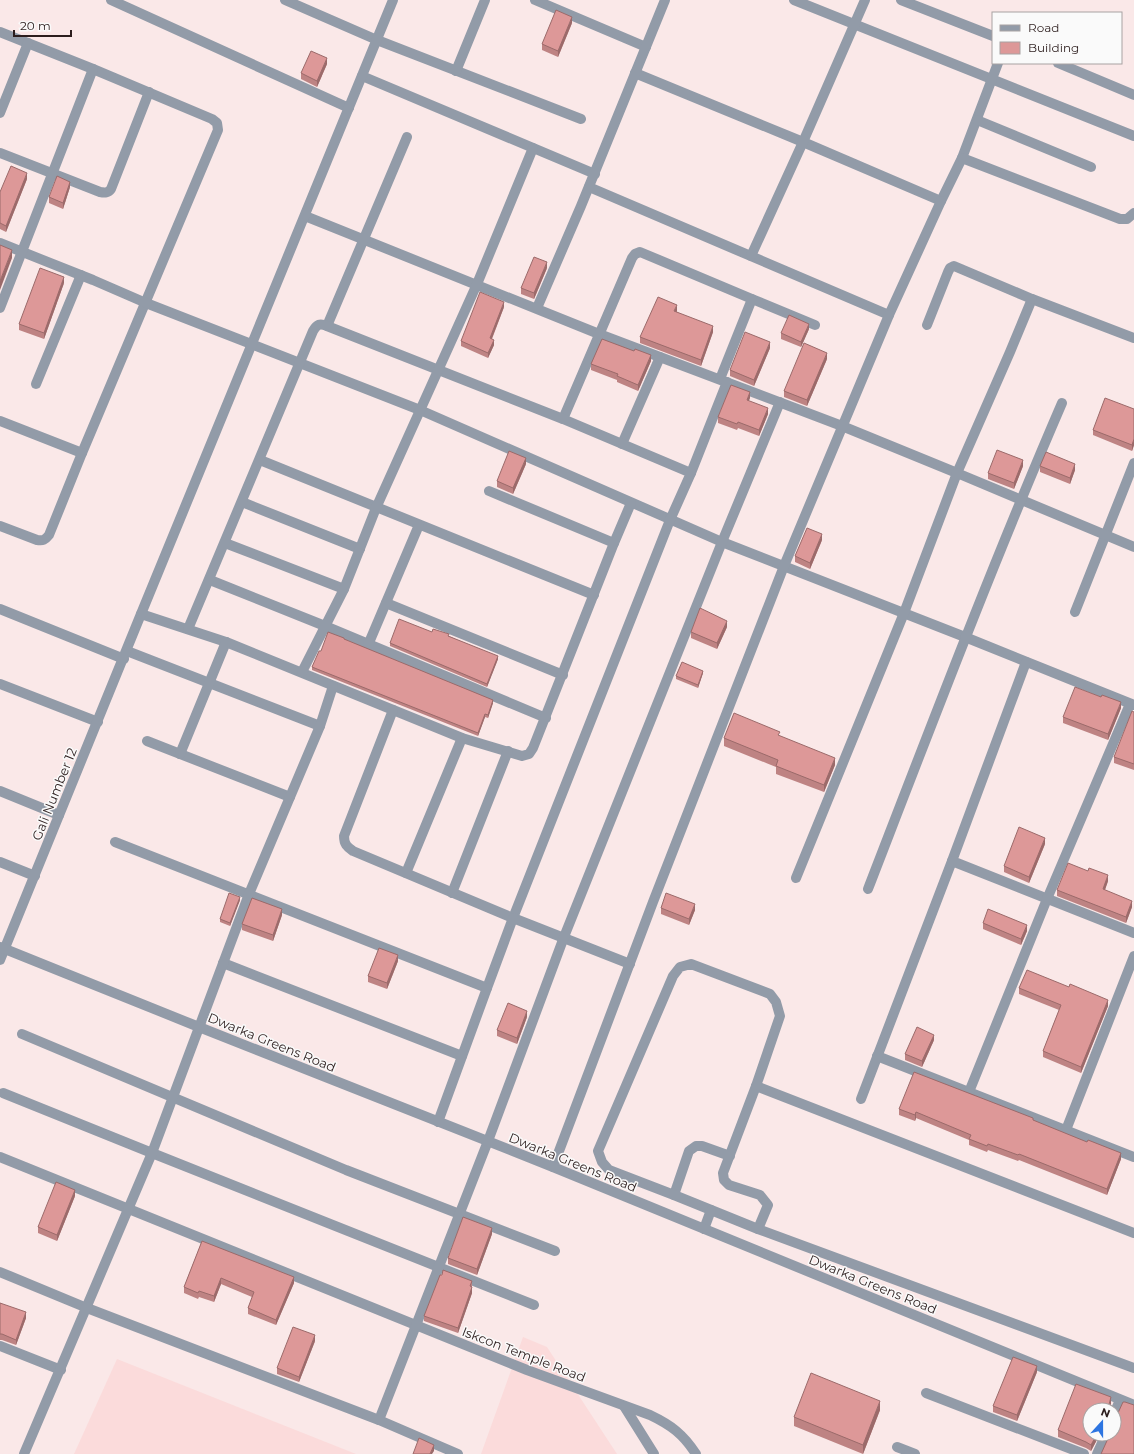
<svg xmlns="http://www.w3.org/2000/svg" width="1134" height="1454" viewBox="0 0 1134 1454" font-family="Montserrat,sans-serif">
<rect width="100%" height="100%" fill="#fae8e8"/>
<g fill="#fbdbdb">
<polygon points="523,1337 547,1347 617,1454 481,1454"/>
<polygon points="117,1359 356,1454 74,1454"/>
</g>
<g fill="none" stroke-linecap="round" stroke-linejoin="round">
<g stroke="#929ba8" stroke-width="10">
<polyline points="111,0 349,108"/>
<polyline points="285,0 377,40 581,119"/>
<polyline points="535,0 646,47"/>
<polyline points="794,0 1134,136"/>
<polyline points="901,0 993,36"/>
<polyline points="0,32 93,69 212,119 217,123 218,130 82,453 0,421"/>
<polyline points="1058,63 1134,95"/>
<polyline points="456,71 485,0"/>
<polyline points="635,73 803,142 941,201 962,158 998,63"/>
<polyline points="362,76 595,174"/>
<polyline points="0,113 28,43"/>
<polyline points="977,120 1091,167"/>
<path d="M0,153L100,192C105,193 108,193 111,189L149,92"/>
<polyline points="962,158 1120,219 1127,219 1134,213"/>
<polyline points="589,187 889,315 941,201"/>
<polyline points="305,216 599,334 842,426 957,473 1010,352 1032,299 1134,338"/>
<polyline points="0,243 93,280 146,303 420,410 722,542 965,637 1134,705"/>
<polyline points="751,256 803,142 865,0"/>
<polyline points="752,299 815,325"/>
<polyline points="0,308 93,69"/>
<polyline points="537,308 581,206 665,0"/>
<polyline points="927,325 948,272 950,268 954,266 1032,299"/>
<polyline points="327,326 407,137"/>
<polyline points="36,384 81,275"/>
<polyline points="563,419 632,258 635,254 640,252 752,299 720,379"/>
<polyline points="622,444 660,357"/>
<polyline points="260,460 594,595"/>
<polyline points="691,473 727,382"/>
<polyline points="489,491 614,543"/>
<polyline points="242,502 360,549"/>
<path d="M0,526L37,540C43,541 45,540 49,535L82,453"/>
<polyline points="225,543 344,589"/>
<polyline points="210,580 325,626 546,718"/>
<polyline points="386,603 563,675"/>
<polyline points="0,609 124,659"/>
<polyline points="1075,612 1134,463"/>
<polyline points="141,614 226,642 462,738 522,756 529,754 533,748 614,543 631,503"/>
<path d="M188,629L313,331C317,324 320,323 327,326L563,419L691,473L670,520L513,918L353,851C347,847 344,844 344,836L393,710"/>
<polyline points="368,645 419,525"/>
<polyline points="127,651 320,726"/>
<polyline points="1026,662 952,861 1134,933"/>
<polyline points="302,672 344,589 376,508 477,284 533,148"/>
<polyline points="0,684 98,722"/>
<polyline points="147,741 290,797"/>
<polyline points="180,754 226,642"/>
<polyline points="0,791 59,815"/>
<polyline points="115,842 487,988 513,918 630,964"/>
<polyline points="0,862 35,876"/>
<polyline points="406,873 462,738"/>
<polyline points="796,878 904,613 957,473 1134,547"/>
<path d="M868,889C931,726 993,563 1062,403"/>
<polyline points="452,893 508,751"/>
<polyline points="0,960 141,614 393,0"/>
<polyline points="223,963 462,1056"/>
<polyline points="22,1034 346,1170 555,1251"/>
<polyline points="877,1056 1134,1157"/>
<polyline points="756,1086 1134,1233"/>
<polyline points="969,1092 1047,899 1130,704"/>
<polyline points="3,1093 152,1153 534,1305"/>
<polyline points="861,1099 952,861"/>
<polyline points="438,1122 487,988"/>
<polyline points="1066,1130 1134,956"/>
<polyline points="730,1156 702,1146 696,1146 689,1151 674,1195 609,1170 602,1162 598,1151 673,976 680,967 691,964 770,994 776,1002 780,1016 756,1086 723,1173 724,1180 729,1185 760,1195 768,1205 758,1229 1134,1368"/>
<path d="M0,1157L527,1370L650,1415C671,1425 683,1434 696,1454"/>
<polyline points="553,1167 653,902 784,566 889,315"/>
<polyline points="674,1195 758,1229"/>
<polyline points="704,1229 711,1210"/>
<polyline points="0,1272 87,1308 379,1420 488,1141 564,937 722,542 780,402"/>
<polyline points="0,1346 61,1370"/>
<polyline points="926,1393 1084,1454"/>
<polyline points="624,1406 654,1454"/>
<polyline points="1114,1414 1120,1400"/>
<polyline points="379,1420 458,1454"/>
<polyline points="897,1447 915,1454"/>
<polyline points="24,1454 152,1153 249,894 320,726 333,686"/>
<polyline points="1097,1454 1106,1434"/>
</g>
<polyline stroke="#929ba8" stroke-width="10" points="0,947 199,1027 553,1167 1134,1405"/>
</g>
<g fill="#be8383">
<polygon points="572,23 558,57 542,50 542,44"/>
<polygon points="327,64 317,87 301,79 301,73"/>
<polygon points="27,179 6,232 0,229 0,192"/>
<polygon points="70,187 63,209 49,203 49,197"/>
<polygon points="547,268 534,299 521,294 521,288"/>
<polygon points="64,283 44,339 19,330 19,324"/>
<polygon points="504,307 492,339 494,345 488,358 461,346 461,341"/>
<polygon points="677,311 677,312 713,332 701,366 640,343 640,337"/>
<polygon points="809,329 801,347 781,339 781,333"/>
<polygon points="770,348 754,386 730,376 730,370"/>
<polygon points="634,351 651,361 638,391 617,382 617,380 591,370 591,364"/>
<polygon points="827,359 807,406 784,397 784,391"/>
<polygon points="750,398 748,401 768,414 759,436 738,428 737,430 718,423 718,417"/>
<polygon points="1134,409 1134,445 1132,451 1093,435 1093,430"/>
<polygon points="526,464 513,494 497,487 497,481"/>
<polygon points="1023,466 1014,489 988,479 988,473"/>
<polygon points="1040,466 1075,470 1070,484 1040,472"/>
<polygon points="822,540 810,569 795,562 795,556"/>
<polygon points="727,627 717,649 691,638 691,632"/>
<polygon points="432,632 449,636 498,659 487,687 390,646 390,643"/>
<polygon points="344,639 493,703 488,718 485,717 478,736 312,670 312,667 321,651"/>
<polygon points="703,673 698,688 676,679 676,676"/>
<polygon points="1121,708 1108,740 1063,723 1063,717"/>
<polygon points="1134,712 1134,770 1114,763 1114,757"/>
<polygon points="780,736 835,765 824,792 776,774 776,767 724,746 724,738"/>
<polygon points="1045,844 1029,883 1004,872 1004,866"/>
<polygon points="1108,881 1105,890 1132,907 1126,923 1057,896 1057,890"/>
<polygon points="240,900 230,926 220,922 220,919"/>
<polygon points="661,908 695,910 689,925 661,914"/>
<polygon points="282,915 273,941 242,930 242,924"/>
<polygon points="983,923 1027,931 1021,945 983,929"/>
<polygon points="398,961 387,989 368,982 368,976"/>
<polygon points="1069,987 1108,1006 1081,1073 1043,1057 1043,1051 1059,1010 1019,994 1019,988"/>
<polygon points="527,1017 517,1044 497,1036 497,1030"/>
<polygon points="934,1040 922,1067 905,1060 905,1054"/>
<polygon points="899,1109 1033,1120 1121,1159 1107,1195 1019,1160 1018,1161 988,1150 987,1152 969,1145 969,1140 916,1118 915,1121 899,1115"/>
<polygon points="75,1196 57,1241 38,1233 38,1227"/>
<polygon points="492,1234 477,1275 448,1264 448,1258"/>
<polygon points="202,1241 294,1283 276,1325 248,1314 248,1308 252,1297 221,1284 214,1302 199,1297 198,1299 184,1293 184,1287"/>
<polygon points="472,1281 472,1293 458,1333 424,1321 424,1316"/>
<polygon points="0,1303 26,1318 16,1345 2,1340 0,1340"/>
<polygon points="315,1341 299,1382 277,1374 277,1368"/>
<polygon points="1037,1372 1017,1421 993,1412 993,1406"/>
<polygon points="1111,1404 1090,1434 1100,1434 1091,1451 1086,1448 1058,1437 1058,1430"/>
<polygon points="880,1410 863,1454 794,1426 794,1417"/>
</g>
<g fill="#9b6a6a">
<polygon points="572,17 572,23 558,57 558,51"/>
<polygon points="327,58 327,64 317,87 317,81"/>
<polygon points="27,173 27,179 6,232 6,226"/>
<polygon points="70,182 70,187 63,209 63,203"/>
<polygon points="12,250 12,258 0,290 0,281"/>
<polygon points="547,262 547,268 534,299 534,293"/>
<polygon points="64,277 64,283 44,339 44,333"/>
<polygon points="504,302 504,307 490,343 490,338"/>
<polygon points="677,305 677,311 674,317 674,311"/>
<polygon points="809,324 809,329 801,347 801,342"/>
<polygon points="713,326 713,332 701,366 701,360"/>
<polygon points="494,340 494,345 488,358 488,353"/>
<polygon points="770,342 770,348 754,386 754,380"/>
<polygon points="827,353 827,359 807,406 807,400"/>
<polygon points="651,355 651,361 638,391 638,385"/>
<polygon points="750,392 750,398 747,406 747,400"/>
<polygon points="768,408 768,414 759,436 759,430"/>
<polygon points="1134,439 1134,445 1132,451 1132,445"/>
<polygon points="526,458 526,464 513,494 513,488"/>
<polygon points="1023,460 1023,466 1014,489 1014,483"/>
<polygon points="1075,464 1075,470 1070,484 1070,478"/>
<polygon points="822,534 822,540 810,569 810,563"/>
<polygon points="727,621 727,627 717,649 717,643"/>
<polygon points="498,656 498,659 487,687 487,684"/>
<polygon points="703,671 703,673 698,688 698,685"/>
<polygon points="493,700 493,703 488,718 488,715"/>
<polygon points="1121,702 1121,708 1108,740 1108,734"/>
<polygon points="485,714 485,717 478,736 478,733"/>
<polygon points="835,758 835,765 824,792 824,785"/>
<polygon points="1045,838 1045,844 1029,883 1029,877"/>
<polygon points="1108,875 1108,881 1103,895 1103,889"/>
<polygon points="240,897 240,900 230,926 230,923"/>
<polygon points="1132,901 1132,907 1126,923 1126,917"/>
<polygon points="695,904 695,910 689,925 689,919"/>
<polygon points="282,909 282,915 273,941 273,935"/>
<polygon points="1027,925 1027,931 1021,945 1021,939"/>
<polygon points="398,955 398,961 387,989 387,983"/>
<polygon points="1108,1000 1108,1006 1081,1073 1081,1067"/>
<polygon points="527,1011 527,1017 517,1044 517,1038"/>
<polygon points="934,1035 934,1040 922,1067 922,1061"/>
<polygon points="916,1112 916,1118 915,1121 915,1115"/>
<polygon points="1121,1153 1121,1159 1107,1195 1107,1189"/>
<polygon points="75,1190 75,1196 57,1241 57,1235"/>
<polygon points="492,1228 492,1234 477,1275 477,1269"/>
<polygon points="294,1277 294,1283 276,1325 276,1320"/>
<polygon points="221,1278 221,1284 214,1302 214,1296"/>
<polygon points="472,1287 472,1293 458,1333 458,1328"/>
<polygon points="26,1312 26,1318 16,1345 16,1340"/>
<polygon points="315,1335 315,1341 299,1382 299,1377"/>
<polygon points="1037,1366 1037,1372 1017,1421 1017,1415"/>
<polygon points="1111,1397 1111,1404 1109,1410 1108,1410 1108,1408"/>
<polygon points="880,1401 880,1410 863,1454 863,1445"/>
<polygon points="1097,1434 1100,1434 1091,1451 1091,1445"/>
<polygon points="434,1445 434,1451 432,1454 430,1454"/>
</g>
<g fill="#dd9898" stroke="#9b6a6a">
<polygon points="556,10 572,17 558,51 542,44"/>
<polygon points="311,51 327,58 317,81 301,73"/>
<polygon points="11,166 27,173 6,226 0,223 0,192"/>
<polygon points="57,176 70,182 63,203 49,197"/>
<polygon points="0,245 12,250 0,281"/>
<polygon points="534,257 547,262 534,293 521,288"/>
<polygon points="40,268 64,277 44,333 19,324"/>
<polygon points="480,292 504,302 490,338 494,340 488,353 461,341"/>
<polygon points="658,297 677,305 674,311 713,326 701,360 640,337"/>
<polygon points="789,315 809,324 801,342 781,333"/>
<polygon points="745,332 770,342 754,380 730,370"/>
<polygon points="602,339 634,351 635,349 651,355 638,385 617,376 618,374 591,364"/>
<polygon points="804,343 827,353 807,400 784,391"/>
<polygon points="731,385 750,392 747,400 768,408 759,430 738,422 737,424 718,417"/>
<polygon points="1105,398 1134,409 1134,439 1132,445 1093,430"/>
<polygon points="997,450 1023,460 1014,483 988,473"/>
<polygon points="509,451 526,458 513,488 497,481"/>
<polygon points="1046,452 1075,464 1070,478 1040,466"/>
<polygon points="807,528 822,534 810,563 795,556"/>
<polygon points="700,608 727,621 717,643 691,632"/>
<polygon points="399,619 432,632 433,629 449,634 448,636 498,656 487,684 390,643"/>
<polygon points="328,632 344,638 344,639 493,700 488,715 485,714 478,733 312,667 319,651 321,651"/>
<polygon points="682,662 703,671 698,685 676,676"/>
<polygon points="1075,687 1101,697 1102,695 1121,702 1108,734 1063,717"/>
<polygon points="1132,711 1134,712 1134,764 1114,757"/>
<polygon points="734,713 780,732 778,735 835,758 824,785 776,766 778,760 724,738"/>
<polygon points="1019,827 1045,838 1029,877 1004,866"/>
<polygon points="1068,863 1088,871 1089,868 1108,875 1103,889 1132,901 1126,917 1057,890"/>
<polygon points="229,893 240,897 230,923 220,919"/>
<polygon points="666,893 695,904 689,919 661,908"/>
<polygon points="252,898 282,909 273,935 242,924"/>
<polygon points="988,909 1027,925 1021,939 983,923"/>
<polygon points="379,948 398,955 387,983 368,976"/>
<polygon points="1027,970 1069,987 1070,984 1108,1000 1081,1067 1043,1051 1061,1005 1019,988"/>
<polygon points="508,1003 527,1011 517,1038 497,1030"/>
<polygon points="917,1027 934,1035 922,1061 905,1054"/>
<polygon points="914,1072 1033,1118 1033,1120 1087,1142 1088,1140 1121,1153 1107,1189 1019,1154 1018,1155 988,1144 987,1146 969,1139 971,1135 916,1112 915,1115 899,1109"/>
<polygon points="56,1182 75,1190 57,1235 38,1227"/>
<polygon points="463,1217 492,1228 477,1269 448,1258"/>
<polygon points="202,1241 294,1277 276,1320 248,1308 254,1292 221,1278 214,1296 199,1291 198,1293 184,1287"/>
<polygon points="443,1270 472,1281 470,1286 472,1287 458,1328 424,1316 440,1275 442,1275"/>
<polygon points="0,1303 26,1312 16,1340 2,1334 0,1334"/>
<polygon points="293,1327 315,1335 299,1377 277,1368"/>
<polygon points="1013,1357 1037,1366 1017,1415 993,1406"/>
<polygon points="811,1373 880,1401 863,1445 794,1417"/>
<polygon points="1076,1384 1111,1397 1108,1408 1108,1410 1090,1410 1090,1434 1097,1434 1091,1445 1086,1442 1058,1430"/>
<polygon points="1123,1402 1125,1402 1134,1405 1134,1454 1101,1454 1110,1434 1114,1434 1114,1413 1118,1413"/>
<polygon points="419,1438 434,1445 430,1454 413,1454"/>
</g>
<g text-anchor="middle" stroke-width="3" stroke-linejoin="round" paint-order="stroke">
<g font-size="13" fill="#2c1d1d" stroke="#fafafa">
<text transform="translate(54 794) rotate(-68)" y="5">Gali Number 12</text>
<text transform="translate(272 1042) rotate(22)" y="5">Dwarka Greens Road</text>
<text transform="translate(573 1162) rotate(22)" y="5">Dwarka Greens Road</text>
<text transform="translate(873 1284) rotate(22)" y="5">Dwarka Greens Road</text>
<text transform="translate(524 1354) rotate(21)" y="5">Iskcon Temple Road</text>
</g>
</g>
<rect x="992" y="12" width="130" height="52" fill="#fafafa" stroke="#a8a2a2"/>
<rect x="1000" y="25" width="20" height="6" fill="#929ba8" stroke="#a8a2a2"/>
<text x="1028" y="32" font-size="12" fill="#2c1d1d">Road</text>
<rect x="1000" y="42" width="20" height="12" fill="#dd9898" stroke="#a8a2a2"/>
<text x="1028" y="52" font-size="12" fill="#2c1d1d">Building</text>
<g transform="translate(1102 1422) rotate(21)"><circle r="19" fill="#fafafa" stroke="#a8a2a2"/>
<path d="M0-3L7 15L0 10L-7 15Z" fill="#2d75e1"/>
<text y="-6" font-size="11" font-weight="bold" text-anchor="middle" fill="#2c1d1d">N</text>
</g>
<path d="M14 30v6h57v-6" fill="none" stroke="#2c1d1d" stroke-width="2"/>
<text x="20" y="30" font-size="12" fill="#2c1d1d" stroke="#fafafa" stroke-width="3" paint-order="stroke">20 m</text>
</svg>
